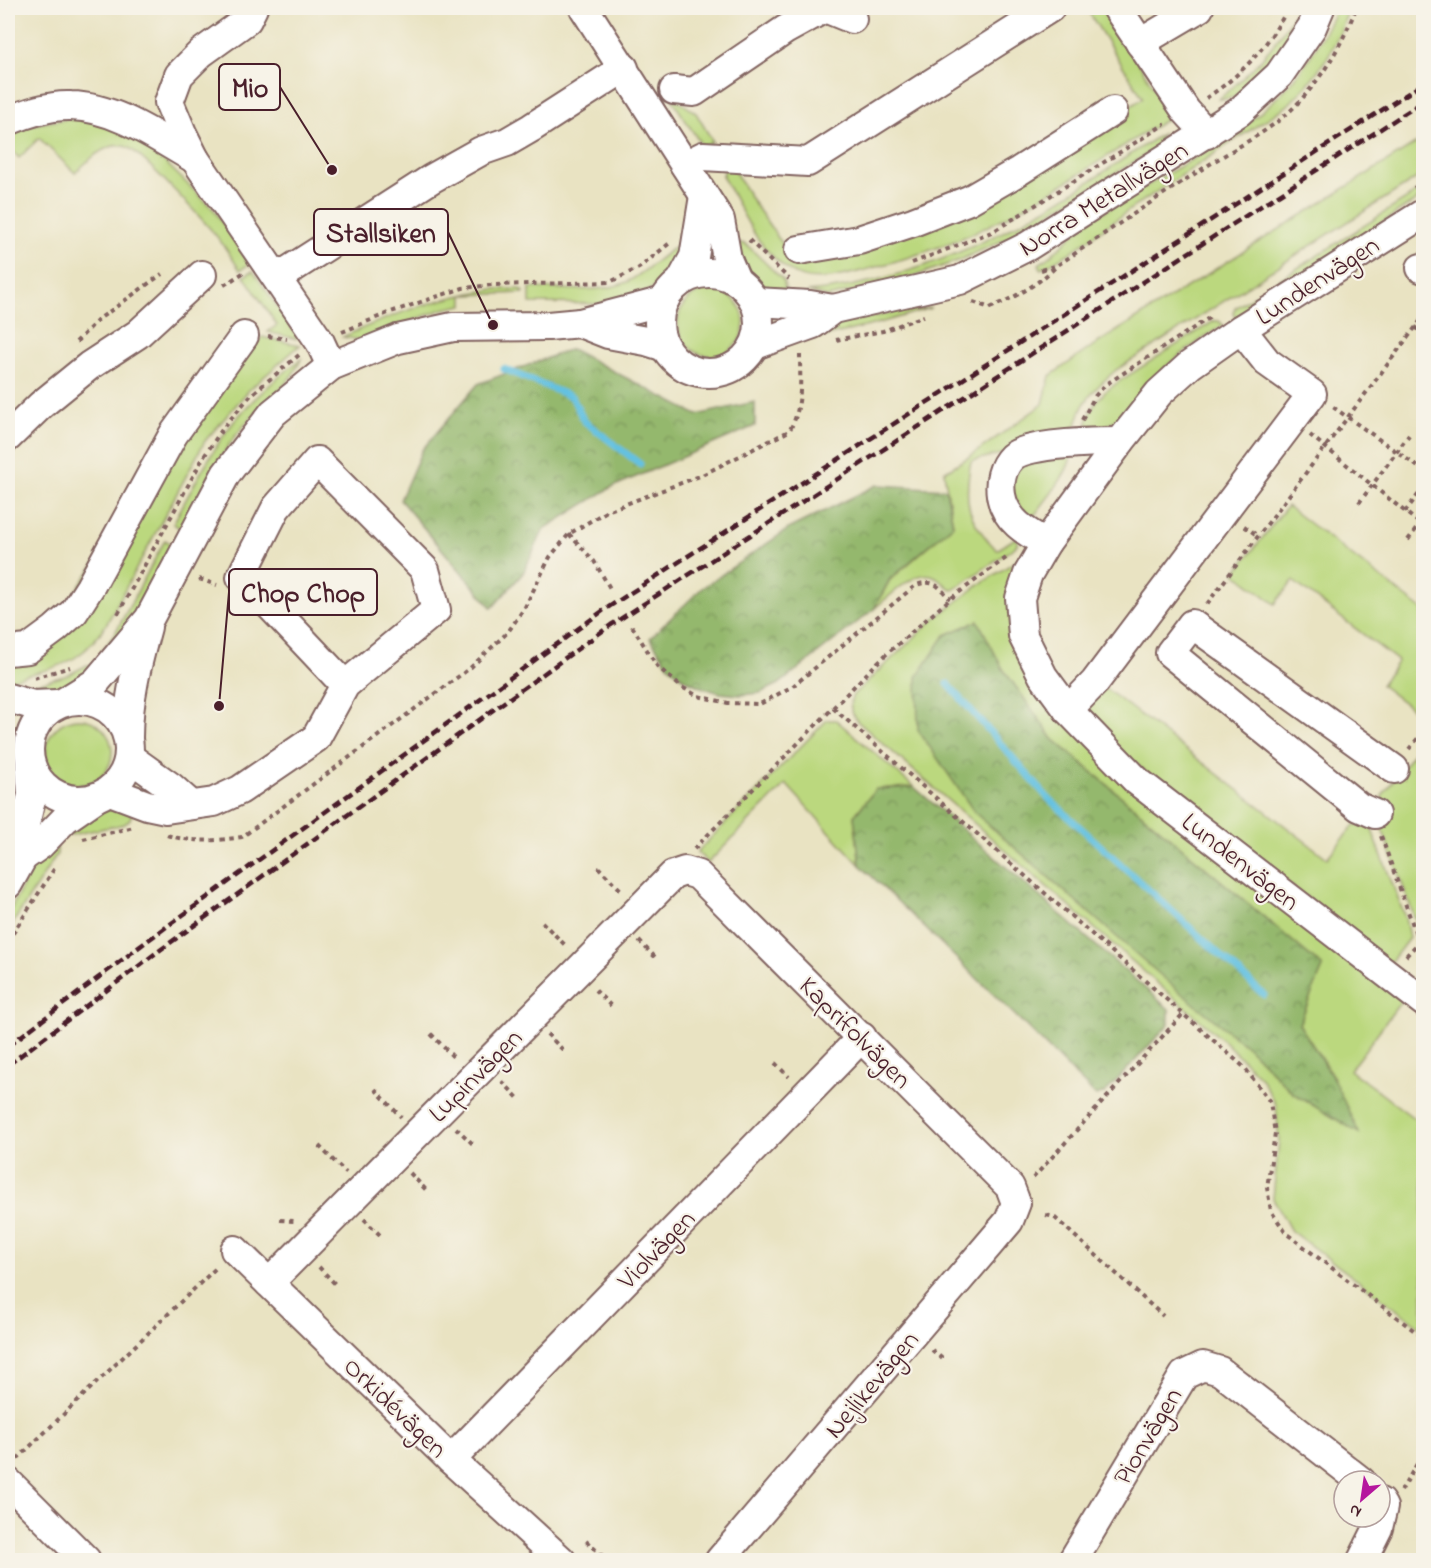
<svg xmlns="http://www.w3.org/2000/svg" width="1431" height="1568" viewBox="0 0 1431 1568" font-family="'Indie Flower',sans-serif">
<defs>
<pattern id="forest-crowns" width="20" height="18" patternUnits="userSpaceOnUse" patternTransform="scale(1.5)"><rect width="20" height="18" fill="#94b86d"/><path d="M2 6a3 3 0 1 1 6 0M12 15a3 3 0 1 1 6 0" fill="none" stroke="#7b955a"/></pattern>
</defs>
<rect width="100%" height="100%" fill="#f7f3e8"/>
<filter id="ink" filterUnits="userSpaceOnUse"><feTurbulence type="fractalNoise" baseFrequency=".0167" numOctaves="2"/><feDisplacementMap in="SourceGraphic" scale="12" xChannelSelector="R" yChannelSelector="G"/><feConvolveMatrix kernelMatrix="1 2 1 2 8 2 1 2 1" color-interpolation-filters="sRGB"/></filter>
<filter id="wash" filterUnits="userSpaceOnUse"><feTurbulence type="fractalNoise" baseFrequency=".008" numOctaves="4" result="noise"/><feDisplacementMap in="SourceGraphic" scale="24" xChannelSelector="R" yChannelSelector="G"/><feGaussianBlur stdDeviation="1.35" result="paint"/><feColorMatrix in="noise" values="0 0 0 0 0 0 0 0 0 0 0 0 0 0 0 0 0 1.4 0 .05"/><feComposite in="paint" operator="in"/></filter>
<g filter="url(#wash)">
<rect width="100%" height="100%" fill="#e9e3c2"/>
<g fill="#bbd87e" stroke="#827c54" stroke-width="1.5" fill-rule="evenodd">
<path d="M1086,8H1104L1168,110L1169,115L1166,120C1103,157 1040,203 973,233C939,249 902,260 865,270C843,276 811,286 790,271C753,245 744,212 722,176L726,168L732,167L754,203L788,252L1034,173L1130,112L1128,108L1143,98Z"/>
<path d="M1297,8H1304C1294,32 1257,86 1233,97C1228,99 1223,99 1219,99C1252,71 1276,47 1297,8Z"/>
<path d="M1337,8H1349L1340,33L1327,58L1308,84L1287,106L1135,206L1068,254L1041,269L1039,264C1058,252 1072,233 1091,220C1155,176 1233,146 1286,88C1308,65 1323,36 1337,8Z"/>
<polygon points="676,99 696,113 712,140 710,144 702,146 673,101"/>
<path d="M73,118L107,125L144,145L166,163L214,210L250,264L240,270C231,257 223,243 213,232C201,218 139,151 127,147C107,140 88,161 75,173L39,138L19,158L8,146V131L12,128Z"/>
<path d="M1162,134L1154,149L1149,153L1006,239L960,260L909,278L828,297L808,292C891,284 971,252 1043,210C1083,187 1122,159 1162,134Z"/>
<path d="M1418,142L1423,152V174L1116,370C1095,388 1078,404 1075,432L1005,453L971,461C963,502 967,520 997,550L1017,537L1018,542L1015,547L953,590C946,587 942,580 934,576C917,567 888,598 874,609L890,580L953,525L944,472L972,455L1043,404L1050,376L1093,346Z"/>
<polygon points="1423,188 1423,196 1235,318 1233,312 1235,308"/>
<path d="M734,242L745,244L749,247L783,280L787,295C751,285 747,275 734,242Z"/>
<path d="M680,244L688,245L672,274L648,291L610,304L530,303V288C559,288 601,294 627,282C647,272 661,255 680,244Z"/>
<polygon points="253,271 298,337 296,339 268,332 277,325 244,276"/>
<path d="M495,289H520L524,293L463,295V305L443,309L360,340L343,337C390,315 444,296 495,289Z"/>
<circle cx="711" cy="323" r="33"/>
<polygon points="931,308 869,326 813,339 835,325 900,311"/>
<path d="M1214,321H1219L1223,325C1201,340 1179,354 1160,372C1136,393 1122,430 1086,430L1088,418L1095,403L1105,392L1121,380Z"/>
<path d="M262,337L300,345L249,390L205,441L107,623C88,652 74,663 39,672C29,675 17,676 8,682V663L30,657L185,434L245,354Z"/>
<path d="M301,359C289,388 261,405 241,429C216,459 200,495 182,529L173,524C189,493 206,461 226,432C246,404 274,380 301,359Z"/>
<path d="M1071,452C1073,470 1041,506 1030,521L1024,518L1011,487L1019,466Z"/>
<polygon points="1287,506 1423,610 1423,717 1381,685 1398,661 1293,581 1275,604 1235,573"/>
<polygon points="165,540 173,545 139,609 109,656 102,651 114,635"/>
<path d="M1024,556L1028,670L1402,1000L1350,1070L1423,1125V1329L1291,1231L1273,1198L1279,1141L1276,1105L1261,1078L1226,1043L857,721C851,711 848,706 853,695L934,619L980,584ZM978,621L1003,669L1053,739L1323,967L1299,1024L1334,1078L1294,1094L1249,1048L945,635Z"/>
<polygon points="87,665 92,666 77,687 30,693 21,688 68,675"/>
<polygon points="1105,688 1327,858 1354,825 1370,825 1405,917 1409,938 1390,963 1127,757 1091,719 1087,706"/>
<circle cx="79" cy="752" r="33"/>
<polygon points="827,720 836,720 914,787 876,789 854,816 860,865 786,784 708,863 697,852"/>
<path d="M8,742C22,767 20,781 19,809L8,800Z"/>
<polygon points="1423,743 1424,924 1422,924 1415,919 1383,831 1382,796 1420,744"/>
<polygon points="104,809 133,810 130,819 125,824 71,835 64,833 92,812"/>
<polygon points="57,848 57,854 8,931 8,914 37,859"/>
</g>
<g fill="url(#forest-crowns)" stroke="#6f6c4c" stroke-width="1.5">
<polygon points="571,349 697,415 755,402 755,426 610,488 544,529 523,573 492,608 400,500 422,450 478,384"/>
<polygon points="877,485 946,489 953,525 890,579 874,609 779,684 760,693 741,695 720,693 701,687 684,679 669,666 650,638 702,588 790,528"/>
<polygon points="978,621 1003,669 1053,739 1323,967 1299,1024 1333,1078 1359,1133 1294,1094 1249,1048 1181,993 975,813 918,730 917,677 945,635"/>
<polygon points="914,787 1169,1009 1169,1024 1105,1093 1096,1096 1020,1020 860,865 854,816 876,789"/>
</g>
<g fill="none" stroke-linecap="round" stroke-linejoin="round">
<g stroke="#63c1e1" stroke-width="7">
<polyline points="504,369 572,397 584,421 640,464"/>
<polyline points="948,684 1048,798 1264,995"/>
</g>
</g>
</g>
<g filter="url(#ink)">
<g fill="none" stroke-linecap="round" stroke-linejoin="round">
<g stroke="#826460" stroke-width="32">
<g id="minor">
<polyline points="253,8 247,20 201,53 179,75 169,102 182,133 195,159 320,342 331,366"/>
<polyline points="584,8 720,220 727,259 736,280"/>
<polyline points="1117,8 1186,111 1207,134"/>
<polyline points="1140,43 1199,8"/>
<polyline points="674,90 694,92 785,30 825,8 852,19"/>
<path d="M8,121C27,113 49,105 71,106C116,107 158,138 195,159"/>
<polyline points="685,165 703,156 808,162 1050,8"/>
<polyline points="1424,213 1241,329 1190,365 1159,393 1120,442 1046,543 1028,574 1020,598 1023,636 1043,676 1068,710 1137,781 1424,1002"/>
<polyline points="799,250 859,240 913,222 969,200 1019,171 1113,111"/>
<polyline points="1421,268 1424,269"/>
<circle cx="709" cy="323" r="50"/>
<polyline points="277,278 431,179 481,151 507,142 531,128 624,68"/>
<polyline points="681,281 694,257 704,196"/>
<polyline points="756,302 810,305 833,309"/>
<polyline points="580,323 608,334 646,341 665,347"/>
<polyline points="755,345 813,324 833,309 960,280 1028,246 1239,112 1279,75 1312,27 1320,8"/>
<polyline points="8,437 41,405 89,366 138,334 202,275"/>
<path d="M1046,543C1026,532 1005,520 1001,495C999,482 1002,467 1012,457C1027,443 1098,442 1120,442"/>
<polyline points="8,651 28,649 55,629 74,612 90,587 173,435 244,336"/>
<polyline points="8,698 33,705 57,704"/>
<circle cx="79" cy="750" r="50"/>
<polyline points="64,702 95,683 149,619 226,474 273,413 331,366 398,339 453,327 548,326 580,323 664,301"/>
<polyline points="1068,710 1095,682 1312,394 1267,362 1241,329"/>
<path d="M128,737C128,698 137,664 147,627"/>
<polyline points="129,757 171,787 191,805"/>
<polyline points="110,791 147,805 166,809 214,802 240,790 316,738 345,685 259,594 241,577 276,508 317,461 425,570 436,610 345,685"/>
<polyline points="1375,814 1359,807 1170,653 1192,624 1394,769"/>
<polyline points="23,857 22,837 32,795 30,766"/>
<polyline points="8,884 23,857 40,845 65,819 94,799"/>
<polyline points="235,1250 451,1460 561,1560"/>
<polyline points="269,1283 673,875 685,871 698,875 1010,1187 1016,1203 1009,1221 720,1560"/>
<polyline points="451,1460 862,1037"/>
<polyline points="8,1482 86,1560"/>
<polyline points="1073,1560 1184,1375 1203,1366 1220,1371 1361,1481"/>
<polyline points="1362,1560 1378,1528 1383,1507 1380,1502"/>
</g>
</g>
<g stroke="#826460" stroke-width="4" stroke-dasharray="4.5 4.5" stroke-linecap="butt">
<path d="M1206,98C1242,75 1269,45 1288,8"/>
<polyline points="1414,188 1424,182"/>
<polyline points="749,240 789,279"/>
<polyline points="912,263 994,231 1165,124"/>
<polyline points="1041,270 1057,265"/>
<polyline points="224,285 243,273"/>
<path d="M973,302L990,308C1016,297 1037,285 1058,265C1107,232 1156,198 1207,166C1236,147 1273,130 1297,104C1323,77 1343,43 1356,8"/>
<polyline points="1415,327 1424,333"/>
<polyline points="342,332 388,313 463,288 492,285 610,282 639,268 671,242"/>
<polyline points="268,336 287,339"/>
<polyline points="836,340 883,331 924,316"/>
<polyline points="76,342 99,319 162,274"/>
<polyline points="1333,407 1424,471"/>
<polyline points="1082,420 1095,396 1105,385 1212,316"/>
<polyline points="1310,435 1424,527"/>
<polyline points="1359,503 1409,435"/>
<polyline points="1405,512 1424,487"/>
<polyline points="1244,526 1258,536"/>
<polyline points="569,534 594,561 611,590"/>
<polyline points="1408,540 1420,524"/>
<polyline points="199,579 217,585"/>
<polyline points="1207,604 1424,316"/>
<polyline points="118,614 203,458 223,428 251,395 299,355"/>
<path d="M632,626L657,666L680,686L698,696L728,703L760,704L793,686L916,585C935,579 938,586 950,599"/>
<polyline points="34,678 70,667"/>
<polyline points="833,708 1245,1068 1270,1102 1275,1133 1267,1188 1271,1211 1287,1234 1424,1338"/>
<polyline points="1409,749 1424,731"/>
<path d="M167,835C192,843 216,841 242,837L470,668L508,632L525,607L550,557L569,534L607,511L700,476L789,431C803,409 800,381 800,355"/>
<polyline points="1381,836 1414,928 1418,943 1424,950"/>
<polyline points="83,839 134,827"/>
<polyline points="694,849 882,658 950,599 1006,558"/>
<polyline points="598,867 623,892"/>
<polyline points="542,922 567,947"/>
<polyline points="8,941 56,866"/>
<polyline points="639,941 658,960"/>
<polyline points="1406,956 1424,937"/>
<polyline points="595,990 611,1006"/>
<polyline points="431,1034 455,1059"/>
<polyline points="547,1034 564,1051"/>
<polyline points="775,1063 789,1077"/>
<polyline points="502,1081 518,1098"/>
<polyline points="375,1089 401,1117"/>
<polyline points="456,1128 473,1144"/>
<polyline points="319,1146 346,1173"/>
<polyline points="410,1173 428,1192"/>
<polyline points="1033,1178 1183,1014"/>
<polyline points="1046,1215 1054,1217 1163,1316"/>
<polyline points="364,1219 383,1238"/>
<polyline points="280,1220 294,1221"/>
<polyline points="319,1267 337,1286"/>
<polyline points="932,1350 945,1361"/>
<polyline points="17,1459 217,1267"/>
<polyline points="1401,1491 1424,1452"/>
<polyline points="586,1541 607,1560"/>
</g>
<use href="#minor" stroke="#fff" stroke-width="28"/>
<g stroke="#4a1f2b" stroke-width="4.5" stroke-dasharray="9 4.5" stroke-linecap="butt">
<polyline points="8,1046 147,941 604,610 1424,83"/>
<polyline points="8,1065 156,953 611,625 1424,101"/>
</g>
</g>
</g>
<g text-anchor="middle" stroke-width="4.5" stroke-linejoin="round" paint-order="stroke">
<g font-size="27" fill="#4a1f2b" stroke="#f7f3e8">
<text transform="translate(1103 198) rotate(-32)" y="9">Norra Metallvägen</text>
<text transform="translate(1317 280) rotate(-33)" y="9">Lundenvägen</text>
<text transform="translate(1241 861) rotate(38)" y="9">Lundenvägen</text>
<text transform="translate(856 1032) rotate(45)" y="9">Kaprifolvägen</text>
<text transform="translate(475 1075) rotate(-45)" y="9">Lupinvägen</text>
<text transform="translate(656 1249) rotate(-46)" y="9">Violvägen</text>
<text transform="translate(871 1384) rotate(-50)" y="9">Nejlikevägen</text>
<text transform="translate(396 1407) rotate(44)" y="9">Orkidévägen</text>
<text transform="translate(1147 1436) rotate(-59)" y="9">Pionvägen</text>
</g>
</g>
<path fill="none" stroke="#4a1f2b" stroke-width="2" d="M332 170L280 87M493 325L448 232M219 706L229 592"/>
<g fill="#4a1f2b" stroke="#f7f3e8" stroke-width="2">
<circle cx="332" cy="170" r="6"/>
<circle cx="493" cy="325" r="6"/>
<circle cx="219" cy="706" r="6"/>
</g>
<g fill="#f7f3e8" stroke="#4a1f2b" stroke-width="2">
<rect x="219" y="64" width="61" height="46" rx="6"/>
<rect x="314" y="209" width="134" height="46" rx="6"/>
<rect x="229" y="569" width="148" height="46" rx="6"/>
</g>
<g font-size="28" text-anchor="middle" font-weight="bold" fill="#4a1f2b">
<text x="250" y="97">Mio</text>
<text x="381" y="242">Stallsiken</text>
<text x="303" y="602">Chop Chop</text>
</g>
<rect width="1431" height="1568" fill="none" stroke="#f7f3e8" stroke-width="30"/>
<g transform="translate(1362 1499) rotate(209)"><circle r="28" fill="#f7f3e8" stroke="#b29e9c" stroke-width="1.5"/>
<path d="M0-4.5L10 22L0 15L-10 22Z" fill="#b5179e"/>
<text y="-9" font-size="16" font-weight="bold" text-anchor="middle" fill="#4a1f2b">N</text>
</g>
</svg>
